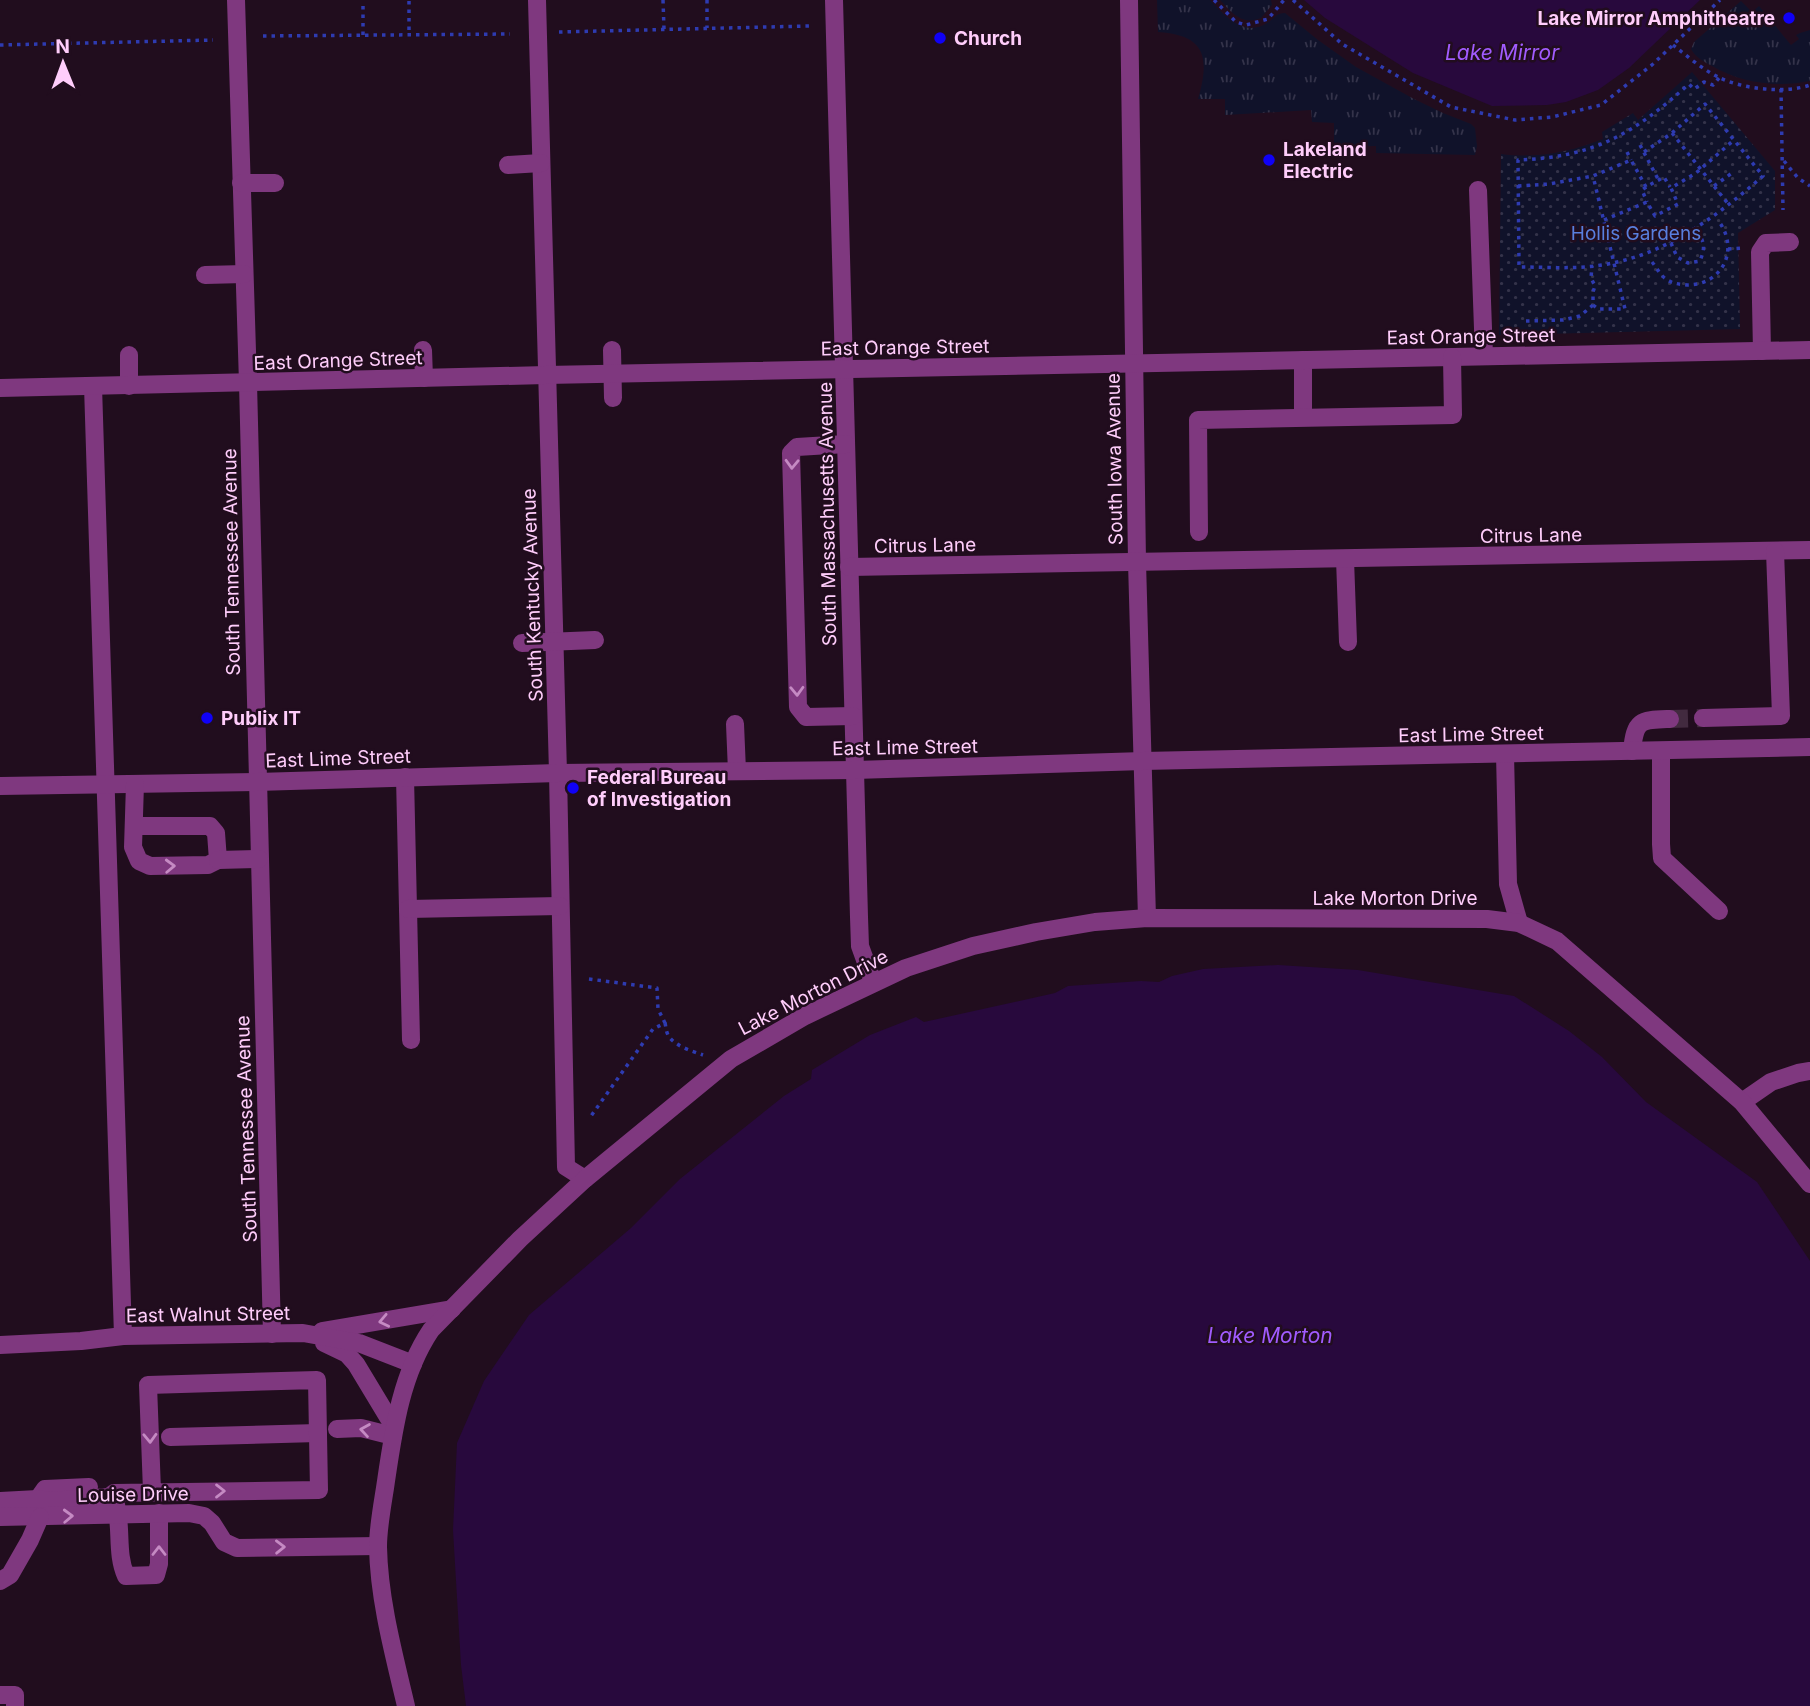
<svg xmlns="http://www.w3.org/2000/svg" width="1810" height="1706" viewBox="0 0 1810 1706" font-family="Inter,sans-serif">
<defs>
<pattern id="grass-tufts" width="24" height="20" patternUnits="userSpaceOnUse" patternTransform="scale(1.75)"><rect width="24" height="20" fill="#10122a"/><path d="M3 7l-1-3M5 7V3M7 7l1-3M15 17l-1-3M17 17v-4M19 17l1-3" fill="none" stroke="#34334a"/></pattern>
<pattern id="park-dots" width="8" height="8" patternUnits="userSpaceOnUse" patternTransform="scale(1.75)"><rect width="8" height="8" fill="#10122a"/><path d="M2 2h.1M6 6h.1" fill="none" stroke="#34334a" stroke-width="1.8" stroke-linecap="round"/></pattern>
</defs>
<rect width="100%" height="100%" fill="#210d1e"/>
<g fill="url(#grass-tufts)">
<path d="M1157,0H1210C1224,15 1244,38 1267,23C1274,19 1276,13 1285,13L1318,40L1356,67L1414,99L1443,113L1471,124L1475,128L1477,146L1475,155L1376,153V146L1334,147V123L1312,122L1311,110L1225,115V99H1198C1210,58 1206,35 1158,32Z"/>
<path d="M1220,0H1271L1272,5L1261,18C1242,26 1232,13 1220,0Z"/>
<path d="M1741,1L1752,12L1759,6L1791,45L1799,39L1796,35L1800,33L1810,30V81C1777,88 1741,83 1712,66C1704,62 1695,57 1691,49L1694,42Z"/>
</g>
<path fill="url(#park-dots)" d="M1692,72L1775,171V210L1738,233L1740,329L1499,335L1501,154C1536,159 1571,152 1603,139L1602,132L1633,113L1638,120Z"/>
<g fill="#28093d">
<polygon points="1304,0 1700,0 1629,68 1598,90 1566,102 1547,105 1492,106 1413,73 1325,18"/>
<polygon points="1278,965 1358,970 1514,996 1569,1031 1602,1057 1646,1102 1757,1182 1810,1261 1810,1706 466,1706 461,1665 453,1530 457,1443 484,1381 529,1315 631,1228 680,1179 784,1096 811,1079 812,1070 870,1035 916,1017 924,1022 1055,993 1068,986 1141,981 1159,982 1172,976 1203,969"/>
</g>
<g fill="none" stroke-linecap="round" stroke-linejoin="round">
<polyline stroke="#422a3f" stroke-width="18" stroke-dasharray="18 9" stroke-linecap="butt" points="1670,719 1703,718"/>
<g stroke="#2e3bb1" stroke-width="3.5" stroke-dasharray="3.5 5" stroke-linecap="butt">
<polyline points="663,0 664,29"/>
<polyline points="707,0 707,28"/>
<polyline points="1214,0 1236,22 1246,25 1268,19 1284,0"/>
<polyline points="1293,0 1342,44 1451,107 1515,120 1552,117 1601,105 1653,64 1720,0"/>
<polyline points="409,1 409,35"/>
<polyline points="559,32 809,26"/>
<polyline points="363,35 363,2"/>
<polyline points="263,36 510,34"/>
<polyline points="0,45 213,40"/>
<path d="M1673,45C1687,56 1702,69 1718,77C1742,89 1785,94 1810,85"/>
<polyline points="1781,89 1783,210"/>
<polyline points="1672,133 1729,205"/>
<polyline points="1640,145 1658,179"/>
<polyline points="1627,152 1631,160"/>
<path d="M1644,152L1672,133L1705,104L1763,176C1714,219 1661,258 1595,266C1570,269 1544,267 1519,267L1518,160C1595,157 1633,134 1689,84L1694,89L1704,82L1713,85L1719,78"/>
<polyline points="1784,161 1798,178 1810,186"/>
<polyline points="1518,186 1549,184 1593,176 1631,160 1646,187 1664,177 1670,187"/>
<polyline points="1714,186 1732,173"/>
<polyline points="1646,187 1642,190 1647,202"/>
<polyline points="1604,220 1647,202 1655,216 1678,204 1671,188 1696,173 1734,140"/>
<path d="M1671,243L1677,257L1688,263L1700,261C1706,246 1704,242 1696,229"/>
<polyline points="1728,249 1743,248"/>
<path d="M1652,262C1657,268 1660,275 1666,279C1673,284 1679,284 1687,285C1722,285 1739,251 1720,223"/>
<polyline points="1593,305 1598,309 1625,309 1593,176"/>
<polyline points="1526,321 1563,320 1580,316 1593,305 1593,292 1595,286 1591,278 1592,266"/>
<polyline points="589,979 657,988 658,1009 665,1023 653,1029 591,1116"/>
<path d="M665,1023C666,1027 666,1031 668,1035C674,1046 692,1051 703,1055"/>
</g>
<g stroke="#7f387f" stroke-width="18">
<polyline points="236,0 248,383 272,1334"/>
<polyline points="537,0 558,773 566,1167 585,1179"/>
<polyline points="834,0 859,917 860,946 873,982"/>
<polyline points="1129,0 1137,562 1147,918"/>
<polyline points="508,165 541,163"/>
<polyline points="241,183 275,183"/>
<polyline points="1478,190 1484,356"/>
<polyline points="205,275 244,274"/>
<polyline points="423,350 424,378"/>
<polyline points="612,350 613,398"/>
<polyline points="1762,351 1760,252 1766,243 1790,242"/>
<polyline points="1303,360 1303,417"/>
<polyline points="93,386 123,1336"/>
<polyline points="129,386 129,355"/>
<polyline points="0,388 546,375 1810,350"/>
<polyline points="846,444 797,447 791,453 798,707 806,717 853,716"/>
<polyline points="1199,532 1198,420 1453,415 1452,357"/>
<polyline points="1345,559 1348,642"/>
<polyline points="849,567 1810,550"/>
<polyline points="522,643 595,640"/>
<polyline points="1703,718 1781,716 1775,551"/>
<polyline points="735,724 737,771"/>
<path d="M1632,751C1635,719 1641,720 1670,719"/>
<polyline points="1661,751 1661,844 1662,858 1719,911"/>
<polyline points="1505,754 1508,884 1519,923"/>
<polyline points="405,777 411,1040"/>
<polyline points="0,786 257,782 558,773 855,770 1143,761 1810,747"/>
<polyline points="134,826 210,826 216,833 218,860 208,865 150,866 139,861 133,847 135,784"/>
<polyline points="218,860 259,859"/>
<polyline points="408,909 560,906"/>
<polyline points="1742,1102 1771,1082 1798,1073 1810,1071"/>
<polyline points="322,1331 452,1309"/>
<polyline points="324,1343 347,1354 356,1364 394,1427"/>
<polyline points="0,1345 81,1341 123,1336 303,1333 359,1343 413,1364"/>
<polyline points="337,1429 361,1428 393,1436"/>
<polyline points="170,1437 318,1433"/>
<polyline points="38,1499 45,1489 89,1487"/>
<polyline points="0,1501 38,1499 49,1501 109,1497 114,1493 319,1490 317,1380 148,1385 152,1491"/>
<path d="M116,1505C122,1529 116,1554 126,1576L156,1575L159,1564V1513"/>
<polyline points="0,1517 189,1513 204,1516 212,1523 224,1542 237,1548 378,1546"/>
<polyline points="0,1581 10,1575 30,1540 40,1517"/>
<polyline points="0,1695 15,1695 15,1706"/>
<path d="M406,1706C394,1655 379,1600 378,1547C378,1528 382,1507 385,1488C393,1434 400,1376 431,1330L520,1239L585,1179L731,1059L805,1016L906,968L973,946L1036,932L1095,922L1147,918L1487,919L1519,923L1557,941L1742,1102L1810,1184"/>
</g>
</g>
<defs><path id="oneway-chevron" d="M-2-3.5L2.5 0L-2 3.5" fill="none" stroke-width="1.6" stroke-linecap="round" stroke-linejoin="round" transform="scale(1.75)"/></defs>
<g stroke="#c58ac3">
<use href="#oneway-chevron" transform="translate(792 464) rotate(92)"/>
<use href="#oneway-chevron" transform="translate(797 691) rotate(88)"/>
<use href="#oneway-chevron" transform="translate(170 866) rotate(-2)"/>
<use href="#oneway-chevron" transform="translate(384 1321) rotate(168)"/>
<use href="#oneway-chevron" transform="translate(365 1430) rotate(-171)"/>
<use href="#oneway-chevron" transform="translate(150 1438) rotate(88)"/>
<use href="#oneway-chevron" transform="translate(220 1491)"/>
<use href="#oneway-chevron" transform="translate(68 1516) rotate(-2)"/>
<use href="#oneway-chevron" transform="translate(280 1547) rotate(-1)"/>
<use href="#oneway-chevron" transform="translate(159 1551) rotate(-90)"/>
</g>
<g fill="#1001f6" stroke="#210d1e" stroke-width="2.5">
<circle cx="1789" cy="18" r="7"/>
<circle cx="940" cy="38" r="7"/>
<circle cx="1269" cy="160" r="7"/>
<circle cx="207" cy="718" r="7"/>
<circle cx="573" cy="788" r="7"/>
</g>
<g text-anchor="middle" stroke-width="5" stroke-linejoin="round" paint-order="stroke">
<g font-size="19" font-weight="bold" fill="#ffcdfb" stroke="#210d1e" text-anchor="start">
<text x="1775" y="25" text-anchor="end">Lake Mirror Amphitheatre</text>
<text x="954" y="45">Church</text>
<text x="1283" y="156">Lakeland<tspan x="1283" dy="22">Electric</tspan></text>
<text x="221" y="725">Publix IT</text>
<text x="587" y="784">Federal Bureau<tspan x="587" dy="22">of Investigation</tspan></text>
</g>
<g font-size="19" fill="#597fde" stroke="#210d1e">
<text x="1636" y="240">Hollis Gardens</text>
</g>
<g font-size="19" fill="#ffcdfb" stroke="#210d1e">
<text transform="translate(1471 336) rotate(-1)" y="7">East Orange Street</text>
<text transform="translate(905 347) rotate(-1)" y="7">East Orange Street</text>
<text transform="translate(338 360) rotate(-2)" y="7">East Orange Street</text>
<text transform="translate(1114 459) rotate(-91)" y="7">South Iowa Avenue</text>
<text transform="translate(827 514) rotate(-91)" y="7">South Massachusetts Avenue</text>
<text transform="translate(1531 535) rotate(-1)" y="7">Citrus Lane</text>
<text transform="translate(925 545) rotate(-1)" y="7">Citrus Lane</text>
<text transform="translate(231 562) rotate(-91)" y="7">South Tennessee Avenue</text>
<text transform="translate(532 595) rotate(-92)" y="7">South Kentucky Avenue</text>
<text transform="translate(1471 734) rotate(-1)" y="7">East Lime Street</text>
<text transform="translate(905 747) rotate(-1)" y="7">East Lime Street</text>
<text transform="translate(338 758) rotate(-2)" y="7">East Lime Street</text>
<text x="1395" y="905">Lake Morton Drive</text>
<text transform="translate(813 992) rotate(-27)" y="7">Lake Morton Drive</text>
<text transform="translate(246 1129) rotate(-92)" y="7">South Tennessee Avenue</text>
<text transform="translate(208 1314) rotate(-1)" y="7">East Walnut Street</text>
<text transform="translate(133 1494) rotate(-1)" y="7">Louise Drive</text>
</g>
<g font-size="21" font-style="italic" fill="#a15bfe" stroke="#210d1e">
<text x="1502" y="60">Lake Mirror</text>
<text x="1270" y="1343">Lake Morton</text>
</g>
</g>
<g transform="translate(63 63) rotate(359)" stroke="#210d1e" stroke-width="5" paint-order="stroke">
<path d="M0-5L12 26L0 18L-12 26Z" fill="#ffcdfb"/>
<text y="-10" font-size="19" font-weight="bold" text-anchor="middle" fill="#ffcdfb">N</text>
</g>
</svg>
